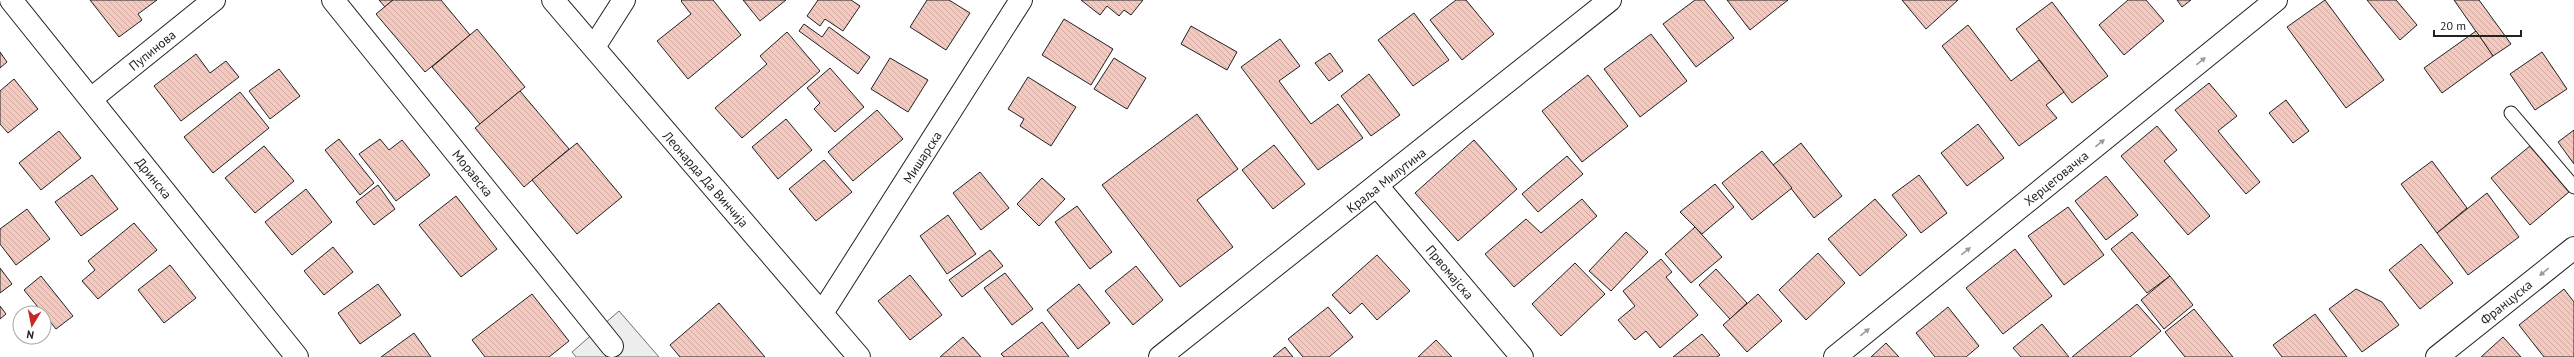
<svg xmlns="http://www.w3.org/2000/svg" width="2574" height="357" viewBox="0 0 2574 357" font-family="'PT Sans',sans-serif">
<defs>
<pattern id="building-back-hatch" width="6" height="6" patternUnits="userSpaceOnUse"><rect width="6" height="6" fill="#f3c9c0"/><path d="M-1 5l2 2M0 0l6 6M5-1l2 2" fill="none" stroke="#d0aca5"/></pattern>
</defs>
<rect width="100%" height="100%" fill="#fff"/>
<polygon fill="#ededed" stroke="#6f6f6f" points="619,311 659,357 576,357 572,352"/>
<g fill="url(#building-back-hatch)" stroke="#222">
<polygon points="90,0 157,0 138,14 142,20 119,37"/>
<polygon points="379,0 393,0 385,7"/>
<polygon points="393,0 441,0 470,35 425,72 376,14"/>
<polygon points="682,0 713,0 741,35 688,79 657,41 691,14 681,1"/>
<polygon points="743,0 786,0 760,21"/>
<polygon points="818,0 851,0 860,6 843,31 825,19 820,26 807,16"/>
<polygon points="927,0 949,0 970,13 946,50 910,27"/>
<polygon points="1081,0 1143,0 1131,15 1124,10 1119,16 1107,6 1100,15"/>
<polygon points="1456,0 1466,0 1494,34 1462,60 1430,20"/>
<polygon points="1695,0 1704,0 1734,38 1696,67 1663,24"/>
<polygon points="1727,0 1788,0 1750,30"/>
<polygon points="1902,0 1958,0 1926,29"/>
<polygon points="2128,0 2146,0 2164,21 2124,55 2099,25"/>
<polygon points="2177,0 2191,0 2182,7"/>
<polygon points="2325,0 2384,80 2346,108 2287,27"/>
<polygon points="2367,0 2396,0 2417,25 2400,40"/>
<polygon points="2454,0 2479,0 2511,44 2493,56"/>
<polygon points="2052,2 2108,76 2072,103 2016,29"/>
<polygon points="1414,13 1449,60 1413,86 1378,40"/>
<polygon points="1064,19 1113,49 1091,85 1042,55"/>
<polygon points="804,24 822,37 829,27 870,57 858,74 799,31"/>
<polygon points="1968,25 2011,81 2039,60 2064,92 2046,105 2057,118 2019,146 1942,46"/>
<polygon points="1191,26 1237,52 1227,70 1181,44"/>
<polygon points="477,29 525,87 480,124 432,67"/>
<polygon points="2476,31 2493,56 2442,93 2424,68"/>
<polygon points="787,32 820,71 742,138 715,108 767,64 760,56"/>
<polygon points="1651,34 1687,81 1640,117 1604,69"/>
<polygon points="1280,39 1300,66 1279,81 1311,124 1338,104 1363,138 1318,170 1241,67"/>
<polygon points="0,52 7,62 0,68"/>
<polygon points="2542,52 2567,89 2535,110 2510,74"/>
<polygon points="1330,53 1343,71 1329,81 1315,63"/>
<polygon points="196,54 210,73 226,61 239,77 181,121 154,86"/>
<polygon points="890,58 928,80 908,112 871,89"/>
<polygon points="1114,58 1146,78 1127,109 1094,89"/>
<polygon points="830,68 864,107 835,132 814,109 820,103 807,88"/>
<polygon points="279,69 300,96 270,119 249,91"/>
<polygon points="1369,74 1400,115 1371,136 1341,96"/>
<polygon points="1588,75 1628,126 1582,162 1542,111"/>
<polygon points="1028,77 1076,107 1051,146 1020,126 1024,119 1008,109"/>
<polygon points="14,79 38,109 8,133 0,124 0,91"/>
<polygon points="2209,83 2237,116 2218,131 2260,182 2246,194 2175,110"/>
<polygon points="520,91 569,149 524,187 475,128"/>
<polygon points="240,92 269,128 213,173 184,137"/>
<polygon points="2286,100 2309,131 2293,143 2269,113"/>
<polygon points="877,110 903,139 853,181 828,152"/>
<polygon points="1197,114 1238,169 1197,200 1233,247 1180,287 1102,185"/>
<polygon points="786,119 812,150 778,179 752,147"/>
<polygon points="1978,124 2004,158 1967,186 1941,153"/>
<polygon points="2157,126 2177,150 2164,161 2210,216 2188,235 2121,156"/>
<polygon points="2574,130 2574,164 2558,142"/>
<polygon points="59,131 81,158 41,190 19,163"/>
<polygon points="339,139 374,183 360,195 325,150"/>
<polygon points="380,139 389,150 402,140 430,175 396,201 359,154"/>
<polygon points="1474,140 1517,189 1458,241 1415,193"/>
<polygon points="577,143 622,197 577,234 532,180"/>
<polygon points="1801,143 1842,196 1814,218 1773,165"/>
<polygon points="1274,145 1305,184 1273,209 1242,170"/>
<polygon points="264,146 294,181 255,213 225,178"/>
<polygon points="2530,146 2569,192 2530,225 2491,178"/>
<polygon points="1762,151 1792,188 1752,220 1722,183"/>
<polygon points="1567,156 1583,174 1538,212 1522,194"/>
<polygon points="824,160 852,192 816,221 789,189"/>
<polygon points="2432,161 2467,208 2437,233 2401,184"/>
<polygon points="980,172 1009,208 981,230 953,193"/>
<polygon points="92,175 118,209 81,236 55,202"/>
<polygon points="1919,175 1947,213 1921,233 1892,195"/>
<polygon points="2106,176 2138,215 2106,240 2075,201"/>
<polygon points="1042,178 1065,199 1039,226 1017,204"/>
<polygon points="1715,184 1734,207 1702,234 1680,212"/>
<polygon points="378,185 395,209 374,225 356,202"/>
<polygon points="306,189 332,222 292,255 265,222"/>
<polygon points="2487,193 2519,237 2468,275 2437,233"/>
<polygon points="456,196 497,249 461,277 419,225"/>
<polygon points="1582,199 1597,216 1514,287 1485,254 1526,219 1541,233"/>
<polygon points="1875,199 1907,235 1860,276 1828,239"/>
<polygon points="1077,206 1112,252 1090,269 1055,222"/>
<polygon points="2068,207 2104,255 2064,285 2028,236"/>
<polygon points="27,209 50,239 16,265 0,244 0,229"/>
<polygon points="948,215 976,254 947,274 920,236"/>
<polygon points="134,223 157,250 98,299 82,281 95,270 88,261"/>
<polygon points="1695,227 1722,257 1691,283 1665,254"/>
<polygon points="1626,232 1648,252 1611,291 1589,271"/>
<polygon points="2132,232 2170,276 2147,293 2111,249"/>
<polygon points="2421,244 2453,283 2420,309 2389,270"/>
<polygon points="333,247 353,272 324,295 304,271"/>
<polygon points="2015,249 2052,296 2003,334 1966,288"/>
<polygon points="990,250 1003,266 962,297 949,280"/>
<polygon points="1818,253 1845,283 1806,320 1779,290"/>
<polygon points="1377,255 1410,291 1377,320 1362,303 1350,314 1332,295"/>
<polygon points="1661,259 1672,272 1666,277 1698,315 1660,348 1646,331 1635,340 1618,320 1635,306 1623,291"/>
<polygon points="1575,263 1605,294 1561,336 1532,304"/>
<polygon points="170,265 196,298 164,323 138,290"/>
<polygon points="1136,266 1163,300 1133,325 1105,291"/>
<polygon points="0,268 12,284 0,293"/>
<polygon points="1716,269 1747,303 1730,319 1699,285"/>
<polygon points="1005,273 1033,309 1012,325 984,288"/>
<polygon points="910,275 942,315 910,340 878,301"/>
<polygon points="41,276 73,316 56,329 24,290"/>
<polygon points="2170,276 2193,305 2164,329 2141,300"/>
<polygon points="378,284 401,315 360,344 338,313"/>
<polygon points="1079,284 1110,323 1078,349 1047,310"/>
<polygon points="2356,289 2382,302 2399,325 2362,352 2329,309"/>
<polygon points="2564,289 2574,302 2574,357 2544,357 2519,325"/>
<polygon points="532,294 569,341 549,357 485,357 472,340"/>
<polygon points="1758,294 1782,321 1747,352 1723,325"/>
<polygon points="719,303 765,357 680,357 670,345"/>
<polygon points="2137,304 2161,331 2130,357 2072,357"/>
<polygon points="0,306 6,314 0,319"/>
<polygon points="1328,307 1353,337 1329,357 1303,357 1288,339"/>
<polygon points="1948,307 1979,346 1966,357 1935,357 1916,333"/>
<polygon points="2194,309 2233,357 2185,357 2165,332"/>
<polygon points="2315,314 2347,357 2282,357 2273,345"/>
<polygon points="1042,322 1069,357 1004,357 1001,354"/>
<polygon points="2042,324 2069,357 2021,357 2013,348"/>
<polygon points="414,333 431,357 381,357"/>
<polygon points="1702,334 1720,355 1717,357 1673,357"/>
<polygon points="963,337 981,357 940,357"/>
<polygon points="2503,337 2521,357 2481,357"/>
<polygon points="1436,340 1452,357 1418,357"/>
<polygon points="1886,343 1899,357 1871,357"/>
<polygon points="1285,347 1293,357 1273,357"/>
</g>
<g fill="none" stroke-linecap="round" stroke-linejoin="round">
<g stroke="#222" stroke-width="15">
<polyline id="service" points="2511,113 2574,187"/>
</g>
<g stroke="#222" stroke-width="24">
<g id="minor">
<polyline points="11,0 297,357"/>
<polyline points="333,0 612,346"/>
<polyline points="553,0 859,357"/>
<polyline points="594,47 624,0"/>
<polyline points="91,99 214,0"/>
<polyline points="1378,187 1522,357"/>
<polyline points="822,313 1021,0"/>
<polyline points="1835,357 2276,0"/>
<polyline points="2437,357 2574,248"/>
</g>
</g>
<g stroke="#222" stroke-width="24">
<polyline id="secondary" points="1160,357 1610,0"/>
</g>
<use href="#service" stroke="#fff" stroke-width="13"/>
<use href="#minor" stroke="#fff" stroke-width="22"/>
<use href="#secondary" stroke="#fff" stroke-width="22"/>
</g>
<defs><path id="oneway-solid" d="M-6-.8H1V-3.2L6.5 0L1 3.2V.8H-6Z"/></defs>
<g fill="#9c9c9c">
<use href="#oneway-solid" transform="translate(2201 61) rotate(-39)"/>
<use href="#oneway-solid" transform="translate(2100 143) rotate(-39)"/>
<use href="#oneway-solid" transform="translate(1966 251) rotate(-39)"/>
<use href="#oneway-solid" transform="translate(2544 272) rotate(141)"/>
<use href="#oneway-solid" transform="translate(1865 332) rotate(-39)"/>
</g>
<g text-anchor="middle" stroke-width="3" stroke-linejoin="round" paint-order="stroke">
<g font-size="13" fill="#222" stroke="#fff">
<text transform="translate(152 50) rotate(-39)" y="5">Пупинова</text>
<text transform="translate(922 157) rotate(-57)" y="5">Мишарска</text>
<text transform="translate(473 173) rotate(51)" y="5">Моравска</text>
<text transform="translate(154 178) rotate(51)" y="5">Дринска</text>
<text transform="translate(2056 178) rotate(-39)" y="5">Херцеговачка</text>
<text transform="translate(706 179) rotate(49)" y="5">Леонарда Да Винчија</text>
<text transform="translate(1386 180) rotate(-38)" y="5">Краља Милутина</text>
<text transform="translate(1450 272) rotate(50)" y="5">Првомајска</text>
<text transform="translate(2506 302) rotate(-39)" y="5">Француска</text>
</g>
</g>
<g transform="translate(32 325) rotate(190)"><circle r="19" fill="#ffffff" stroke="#a7a7a7"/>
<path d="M0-3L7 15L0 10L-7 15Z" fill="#c62828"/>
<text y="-6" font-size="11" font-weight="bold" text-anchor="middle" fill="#222222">N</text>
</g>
<path d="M2434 30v6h87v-6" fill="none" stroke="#222222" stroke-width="2"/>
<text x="2440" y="30" font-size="12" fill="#222222" stroke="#ffffff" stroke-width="3" paint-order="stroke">20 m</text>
</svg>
